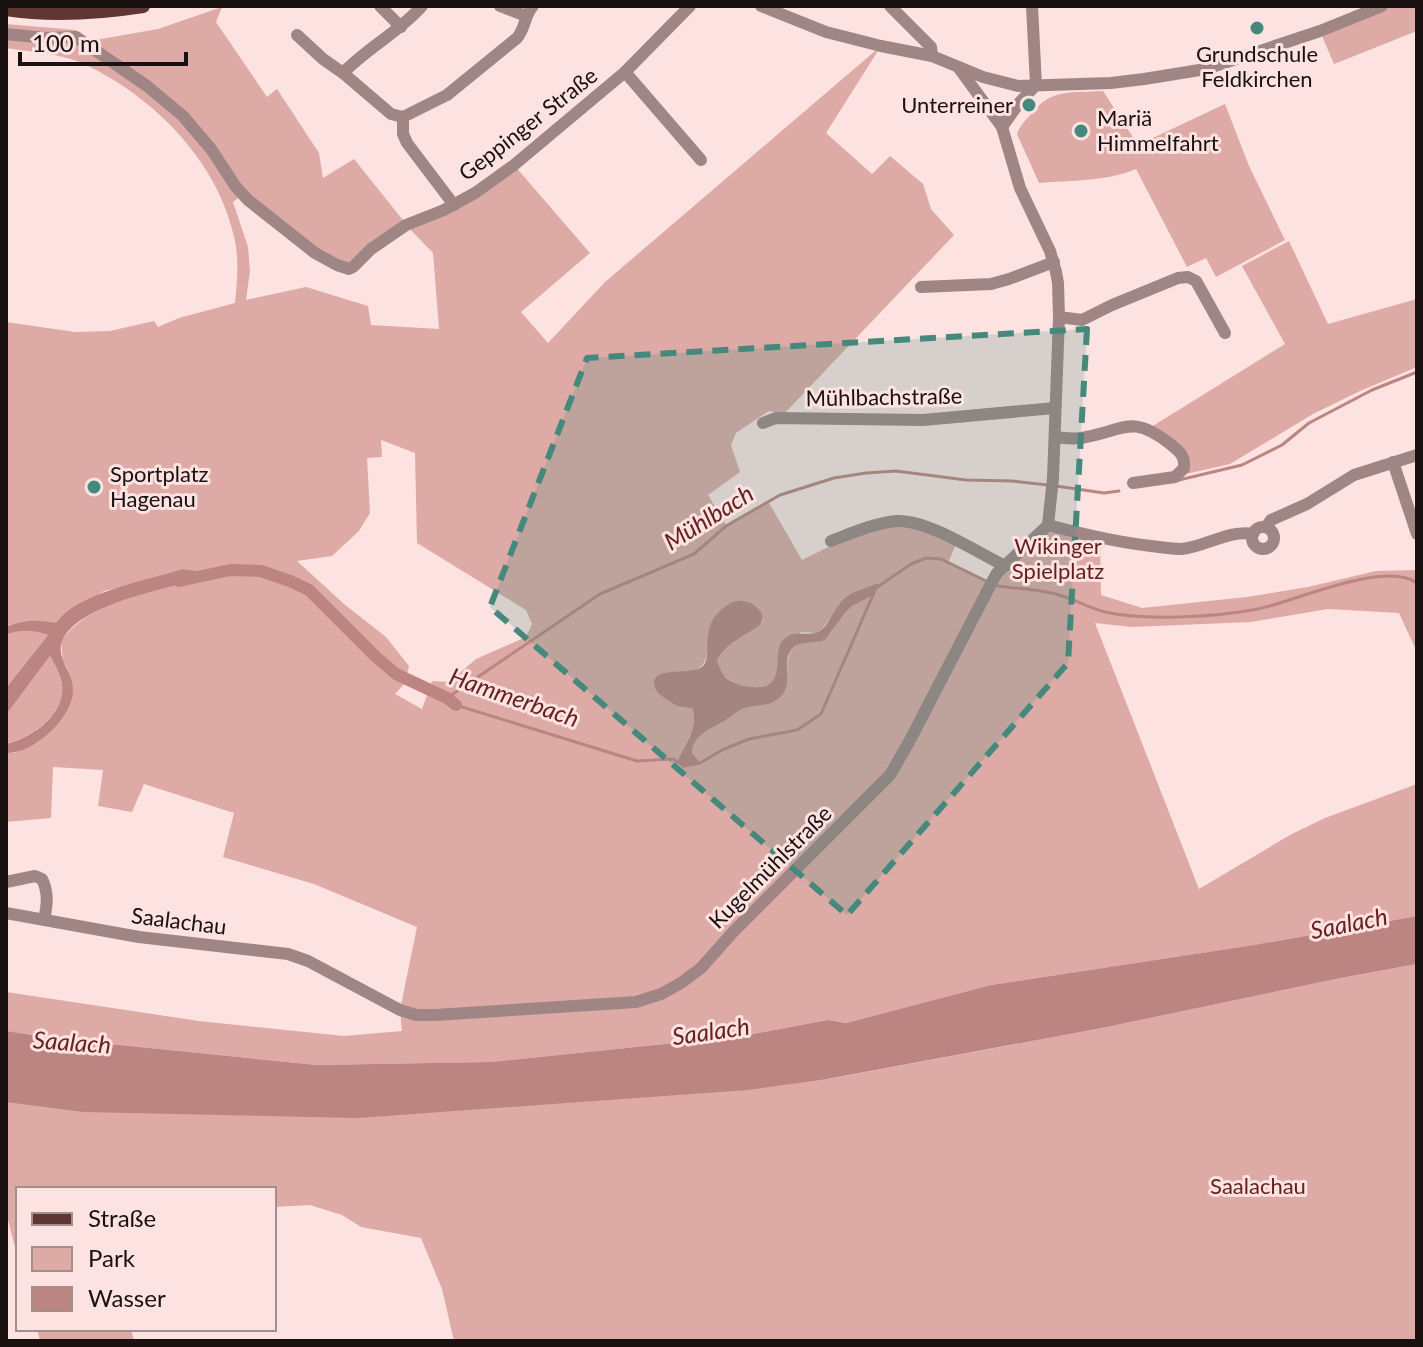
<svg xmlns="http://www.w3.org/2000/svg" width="1423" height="1347" viewBox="0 0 1423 1347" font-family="Lato,sans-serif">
<rect width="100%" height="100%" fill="#fce2e0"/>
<g fill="#ddaaa6" fill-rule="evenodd">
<polygon points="1382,6 1417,6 1417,31 1334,64 1320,31"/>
<path d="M222,7L216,22L267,97L277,89L319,153L323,178L354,159L406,224L514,165L590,253L521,312L548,343L605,282L881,46L826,133L872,174L890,156L923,184L931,209L954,235L784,414L769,411L736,433L731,445L740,472L708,495L726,525L768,501L802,560L871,526L900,521L957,542L948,563L997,586V573L1048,525L1100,538L1101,595L1142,608L1247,597L1308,587L1376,571L1417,570V652L1399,613L1328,609L1251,622L1132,627L1095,623L1199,889L1290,835L1325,818L1417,784V916L1255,945L991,985L846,1023L828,1020L742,1036L490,1062L317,1065L60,1039L6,1031V992L199,1021L344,1036L402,1031L400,1010L417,927L314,884L223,857L234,813L144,784L132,812L98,806L103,770L53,767L51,818L6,822V753H14L38,742L62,718L68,670L63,660L61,641C89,602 145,594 189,582L182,569L126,586L104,591L56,624C35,620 26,619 6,627V322L75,332L110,331L154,321L158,327L179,318L235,303C237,283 239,261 235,241C220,164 155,97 84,64C60,53 32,52 6,48V24L76,30V37L84,42L158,29ZM242,195L345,269L406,225L433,253L439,329L371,325L368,306L306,287L246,300L250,271L248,247L233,202ZM381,440L415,453L417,543L526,610L532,624L526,637L476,659L449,682L432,681L422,709L395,694L405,683L409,666L386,637L344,604L297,561L332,556L359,531L370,513L367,458L382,457ZM878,584L872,596L852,606L845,613L825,640C817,641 807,641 800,644C776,653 798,685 777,698C765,706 752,703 741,709C736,712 731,716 726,720C712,729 693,734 692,753L677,762C685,743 699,728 692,708C680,708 672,703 663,697L667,672C687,672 705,675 707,651L763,616V621L759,626C743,637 726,643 717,661C719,668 722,674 727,678C737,687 760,690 772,684L801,632L816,633L821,630L846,598Z"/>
<path d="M1103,91L1138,145L1225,104L1249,166L1285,240L1216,277L1206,258L1187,267L1136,169C1105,182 1072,180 1039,183L1017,134C1020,125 1026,120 1032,113C1051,88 1074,93 1103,91Z"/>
<polygon points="1289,241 1328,324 1417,299 1417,367 1360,391 1313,414 1230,464 1186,474 1184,458 1148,429 1285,344 1242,266"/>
<polygon points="20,630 35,631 48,635 6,688 6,635"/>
<path d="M50,656C56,667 64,680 62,693C59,720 29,737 6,744V715Z"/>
<polygon points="1417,964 1417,1341 454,1341 442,1289 421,1238 361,1227 342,1215 310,1205 274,1207 274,1189 18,1189 18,1259 6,1212 6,1100 828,1079 1102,1028 1341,978"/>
<polygon points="37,1329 131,1329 134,1341 40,1341"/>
</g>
<g fill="#bd8581">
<path d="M182,569L197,571L189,582C156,591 80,606 63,639C54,656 74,673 73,691C72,719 33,754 6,753V744C29,738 59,720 62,693C64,680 56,667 50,656L6,715V688L48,635C34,630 20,629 6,635V627C26,619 35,620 56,623C78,592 146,581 182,569Z"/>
<path d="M879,583L872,596L852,606L845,613L825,640C815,643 803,641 794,647C777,660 800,689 773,702C765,706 756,705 748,707C739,709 733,715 726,720C712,729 693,734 692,753L700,763L684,766L677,762C685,744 699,728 692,708C683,708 676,706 669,701C662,697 654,691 654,682C655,666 692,676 703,666C713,657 699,628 721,610C728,604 734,600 743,601C750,602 754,604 759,610C764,616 764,619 759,626C743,637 726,643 717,661C719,667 722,673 726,678C735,686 764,692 772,682C782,671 773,652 783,640C793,629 807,637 818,632C828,628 835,606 845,598C854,591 868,587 879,583Z"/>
<polygon points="1417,916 1417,964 1341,978 1102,1028 827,1079 748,1090 358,1118 84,1112 6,1102 6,1031 60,1039 317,1065 490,1062 742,1036 828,1020 846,1023 991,985 1254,945"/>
</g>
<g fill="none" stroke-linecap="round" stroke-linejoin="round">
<g stroke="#bd8581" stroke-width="3">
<polyline points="1179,480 1242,465 1282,445 1309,423 1372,390 1417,372"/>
<polyline points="1056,486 1104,493 1119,491"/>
<path d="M998,586C1018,589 1040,589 1059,595C1074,599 1089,608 1105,612C1145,621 1217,617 1258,609C1296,601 1384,560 1417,583"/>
<polyline points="447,698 600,594 694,554 726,526 780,495 834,478 866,473 896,471 966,480 1012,481 1048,485"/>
<polyline points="456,705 637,761 673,759 684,766 700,763 722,750 749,739 797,730 821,714 876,588 911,564 926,558 941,559 986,581"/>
</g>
<polyline stroke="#bd8581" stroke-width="12" points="179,581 230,570 261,571 290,581 309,590 376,657 396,674 447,698 456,705"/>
<g stroke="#9f8684" stroke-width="12">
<polyline points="380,6 401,27"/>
<polyline points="500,6 526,16"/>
<polyline points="761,6 826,32 881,46 932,56 983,77 1018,86 1111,83 1144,79 1206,69 1320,31 1382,6"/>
<polyline points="890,6 931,47 932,56"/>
<polyline points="6,34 46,38 76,37"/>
<polyline points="297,35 323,59 343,73"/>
<polyline points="76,37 147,86 183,116 211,149 236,187 248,200 315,253 337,265 349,269 353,267 371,249 406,225 444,210 475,193 514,165 625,72 690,6"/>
<polyline points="625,72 701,160"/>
<path d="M403,117L391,114L343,73C367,48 399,32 422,6"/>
<polyline points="1002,127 1019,103 1036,85 1032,6"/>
<path d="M454,205L407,143L403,134V117L447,95L517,38C526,28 524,15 533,6"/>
<polyline points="921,287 991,284 1009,279 1054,262"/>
<polyline points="1059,317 1082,320 1112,305 1178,278 1188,277 1196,281 1225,333"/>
<polyline points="763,423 776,418 923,420 1055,408"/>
<path d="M1055,437C1065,438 1076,440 1086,437C1126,429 1132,415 1169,443C1179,451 1185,455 1184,468L1175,477L1133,483"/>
<polyline points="1393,462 1417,534"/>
<path d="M1048,525C1082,534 1115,542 1151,546C1161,547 1171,549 1181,549C1205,547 1230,529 1253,534"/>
<polyline points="1266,527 1271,520 1307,504 1354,475 1417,455"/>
<circle cx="1263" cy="538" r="11"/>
<path d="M831,541C852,533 874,523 897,521C926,519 977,552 1005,566"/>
<path d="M6,882L35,876L42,879C49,893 47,906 44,920"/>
<polyline points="6,913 139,937 288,954 308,961 400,1010 416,1015 435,1015 636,1002 661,994 681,983 701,968 734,931 890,775 909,742 993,580 997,573 1048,525 1053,478 1059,317 1058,283 1056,272 1050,251 1020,188 1002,127 958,67"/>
</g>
<path stroke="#5f3634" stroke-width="14" d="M6,9C51,16 98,13 143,6"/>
</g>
<path fill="#45897d" fill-opacity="0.2" stroke="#45897d" stroke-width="6" stroke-dasharray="16 10" stroke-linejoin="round" d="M1087,329L1068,663L847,915L490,607L587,358Z"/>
<g fill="#45897d" stroke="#fce2e0" stroke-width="3">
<circle cx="1257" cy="28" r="8"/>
<circle cx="1029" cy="105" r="8"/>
<circle cx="1081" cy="131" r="8"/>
<circle cx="94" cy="487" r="8"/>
</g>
<g text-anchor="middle" stroke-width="6" stroke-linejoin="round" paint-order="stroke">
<g font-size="22" fill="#1a1111" stroke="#fce2e0" text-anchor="start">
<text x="1257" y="62" text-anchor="middle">Grundschule<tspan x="1257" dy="25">Feldkirchen</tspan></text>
<text x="1013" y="113" text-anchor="end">Unterreiner</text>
<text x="1097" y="126">Mariä<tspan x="1097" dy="25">Himmelfahrt</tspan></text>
<text x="110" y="482">Sportplatz<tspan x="110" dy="25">Hagenau</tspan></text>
</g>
<g font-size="22" fill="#1a1111" stroke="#fce2e0">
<text transform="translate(528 124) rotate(-38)" y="8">Geppinger Straße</text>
<text transform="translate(884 397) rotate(-1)" y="8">Mühlbachstraße</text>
<text transform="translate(770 867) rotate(-45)" y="8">Kugelmühlstraße</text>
<text transform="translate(179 921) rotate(7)" y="8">Saalachau</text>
</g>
<g font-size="22" fill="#631e1e" stroke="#fce2e0">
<text x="1058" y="554">Wikinger<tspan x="1058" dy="25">Spielplatz</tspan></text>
<text x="1258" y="1194">Saalachau</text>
</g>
<g font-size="24" font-style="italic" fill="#662121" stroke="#fce2e0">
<text transform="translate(709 518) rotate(-32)" y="8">Mühlbach</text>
<text transform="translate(514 698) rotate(19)" y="8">Hammerbach</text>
<text transform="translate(1349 924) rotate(-11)" y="8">Saalach</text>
<text transform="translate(711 1032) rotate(-8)" y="8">Saalach</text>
<text transform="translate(72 1043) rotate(4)" y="8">Saalach</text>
</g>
</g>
<rect width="1423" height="1347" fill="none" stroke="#1a1111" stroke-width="16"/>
<rect x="16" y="1187" width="260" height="144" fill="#fce2e0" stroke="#a28e8d" stroke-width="2"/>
<rect x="32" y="1213" width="40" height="12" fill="#5f3634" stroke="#a28e8d" stroke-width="2"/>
<text x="88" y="1227" font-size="24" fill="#1a1111">Straße</text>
<rect x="32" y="1247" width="40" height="24" fill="#ddaaa6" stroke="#a28e8d" stroke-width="2"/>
<text x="88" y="1267" font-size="24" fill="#1a1111">Park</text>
<rect x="32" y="1287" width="40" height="24" fill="#bd8581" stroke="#a28e8d" stroke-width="2"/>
<text x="88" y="1307" font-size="24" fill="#1a1111">Wasser</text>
<path d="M20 52v12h166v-12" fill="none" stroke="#1a1111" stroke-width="4"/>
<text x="32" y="52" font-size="24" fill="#1a1111" stroke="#fce2e0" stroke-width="6" paint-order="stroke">100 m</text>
</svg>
